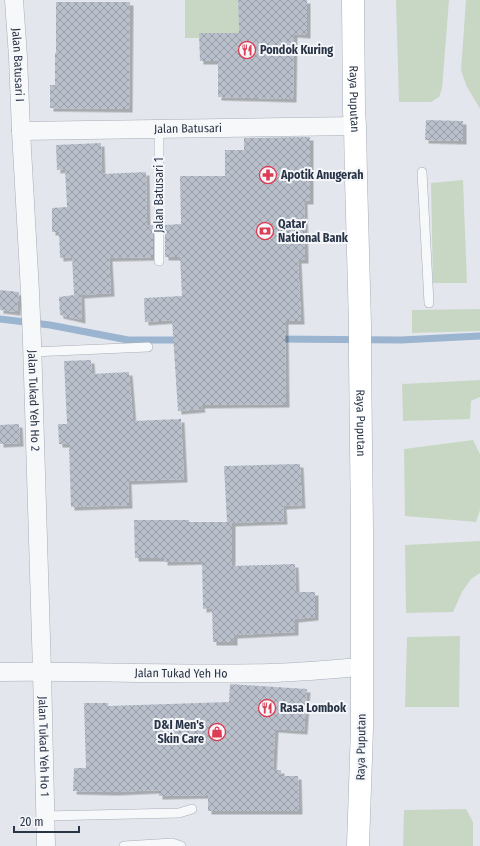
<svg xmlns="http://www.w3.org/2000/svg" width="480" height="846" viewBox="0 0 480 846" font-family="'Fira Sans Condensed',sans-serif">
<defs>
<pattern id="building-cross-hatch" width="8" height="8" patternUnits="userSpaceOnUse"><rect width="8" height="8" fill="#bac0cb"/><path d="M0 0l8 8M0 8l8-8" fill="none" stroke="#979da7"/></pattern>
<filter id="shadow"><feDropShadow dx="3.5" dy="3.5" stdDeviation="0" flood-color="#0004"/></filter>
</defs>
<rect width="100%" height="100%" fill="#e3e7ed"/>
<g fill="#c8d7c4">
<polygon points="185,0 238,0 239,33 200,33 199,38 185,38"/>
<polygon points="396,0 449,0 442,89 439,97 431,102 399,102"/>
<polygon points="466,0 480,0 480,109 466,85 461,70"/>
<polygon points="463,180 467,283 433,283 431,183"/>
<polygon points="480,309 480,331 412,333 412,310"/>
<polygon points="480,380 480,397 471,401 470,419 403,421 402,384"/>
<polygon points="473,440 480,454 480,510 476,522 405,516 404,449"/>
<polygon points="480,541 480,573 471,579 462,592 453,612 406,613 405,545"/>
<polygon points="460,636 459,707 405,707 407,637"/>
<polygon points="466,809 473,822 473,846 403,846 404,810"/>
</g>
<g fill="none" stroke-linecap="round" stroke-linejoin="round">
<g stroke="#9bb4d0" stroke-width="7">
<polyline points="0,319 50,325 128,340 182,340"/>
<polyline points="276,339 401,340 480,336"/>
</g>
</g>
<g fill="url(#building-cross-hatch)" filter="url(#shadow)">
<polygon points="238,0 307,0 307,35 294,34 293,99 218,97 218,61 200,61 199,33 239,33"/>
<polygon points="56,2 130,2 129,109 50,108 50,85 55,85 55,53 56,53"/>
<polygon points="426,120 463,121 463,141 425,140"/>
<polygon points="310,137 310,201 304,201 305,260 298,260 301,321 285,321 286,404 201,405 202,409 178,411 172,320 145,322 144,298 182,296 180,257 165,257 165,225 181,224 180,176 225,176 225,150 244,150 244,138"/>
<polygon points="101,143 102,174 146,172 147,226 153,225 153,257 109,258 111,293 81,295 82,320 60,315 59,297 74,295 72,257 60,258 59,232 52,232 52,208 67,207 65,169 57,170 56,145"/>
<polygon points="0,290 19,292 17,312 0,310"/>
<polygon points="91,360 92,374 129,372 133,421 181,419 184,479 128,481 129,505 71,507 69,444 59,444 58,424 67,424 64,361"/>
<polygon points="19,424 20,443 0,444 0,425"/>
<polygon points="300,464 302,505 283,506 284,521 232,523 232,566 295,564 296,592 315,592 315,617 295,619 295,632 234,635 234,642 213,642 212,608 203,609 202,561 164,562 164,558 135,558 134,520 189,520 189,522 227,522 224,466"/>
<polygon points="230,684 307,689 304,731 275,729 273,770 281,770 281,776 298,776 299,811 208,811 208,795 159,796 159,790 114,792 73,791 74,768 86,768 84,703 108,703 108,706 229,702"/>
</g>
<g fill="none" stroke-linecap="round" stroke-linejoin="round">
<g stroke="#a7aeb8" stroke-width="10">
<g id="lane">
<polyline points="159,129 159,261"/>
<polyline points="422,172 429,303"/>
<polyline points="32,352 148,347"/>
<polyline points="45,816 179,813 192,809"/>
<polyline points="124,846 172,843 181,846"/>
</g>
</g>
<g stroke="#a7aeb8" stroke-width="19">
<g id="street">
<path id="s1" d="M14,0L18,57L21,131L30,292L32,342L42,671L46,846"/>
<path id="s2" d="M21,131L355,126"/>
<path id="s3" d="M0,672C90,671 181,675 271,673C302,672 332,669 362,667"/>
</g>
</g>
<g stroke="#a7aeb8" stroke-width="23">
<g id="secondary">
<path id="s4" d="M353,0L354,111L355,126L356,178L360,325V358L362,529V728L358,846"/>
</g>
</g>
<use href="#lane" stroke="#f7f8fa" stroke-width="9"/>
<use href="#street" stroke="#f7f8fa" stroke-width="18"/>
<use href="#secondary" stroke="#fff" stroke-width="22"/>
</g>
<defs>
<g id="restaurant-ring" transform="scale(0.9)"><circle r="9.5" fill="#f4f6f9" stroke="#dd3d54" stroke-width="1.5"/><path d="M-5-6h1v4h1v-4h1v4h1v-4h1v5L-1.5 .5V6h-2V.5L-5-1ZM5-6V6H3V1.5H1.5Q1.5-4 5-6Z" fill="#dd3d54"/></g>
<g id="pharmacy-ring" transform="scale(0.9)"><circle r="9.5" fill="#f4f6f9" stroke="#dd3d54" stroke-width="1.5"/><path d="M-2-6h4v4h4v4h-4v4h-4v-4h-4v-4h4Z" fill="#dd3d54"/></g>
<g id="bank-ring" transform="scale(0.9)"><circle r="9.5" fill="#f4f6f9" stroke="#dd3d54" stroke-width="1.5"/><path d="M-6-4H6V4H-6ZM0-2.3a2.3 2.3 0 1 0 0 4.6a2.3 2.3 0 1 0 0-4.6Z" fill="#dd3d54"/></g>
<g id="shop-ring" transform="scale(0.9)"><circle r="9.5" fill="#f4f6f9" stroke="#dd3d54" stroke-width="1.5"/><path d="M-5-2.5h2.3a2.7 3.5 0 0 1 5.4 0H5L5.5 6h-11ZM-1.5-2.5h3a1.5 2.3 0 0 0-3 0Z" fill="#dd3d54"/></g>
</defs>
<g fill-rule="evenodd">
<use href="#restaurant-ring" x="247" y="50"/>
<use href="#pharmacy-ring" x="268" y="175"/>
<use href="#bank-ring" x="265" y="231"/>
<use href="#restaurant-ring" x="267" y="708"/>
<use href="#shop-ring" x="217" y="732"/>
</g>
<g text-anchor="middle" stroke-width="4" stroke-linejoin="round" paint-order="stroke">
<g font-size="12" font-weight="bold" fill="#293447" stroke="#f4f6f9" text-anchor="start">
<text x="260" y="54">Pondok Kuring</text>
<text x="281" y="179">Apotik Anugerah</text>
<text x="278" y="228">Qatar<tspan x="278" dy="14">National Bank</tspan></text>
<text x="280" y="712">Rasa Lombok</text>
<text x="204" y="729" text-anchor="end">D&amp;I Men's<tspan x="204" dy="14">Skin Care</tspan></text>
</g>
<g font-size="12" fill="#293447" stroke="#f4f6f9">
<text dy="4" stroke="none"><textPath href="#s1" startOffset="65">Jalan Batusari I</textPath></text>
<text dy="4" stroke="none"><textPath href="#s4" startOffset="99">Raya Puputan</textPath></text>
<text dy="4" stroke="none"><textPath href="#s2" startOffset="167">Jalan Batusari</textPath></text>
<text transform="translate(159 195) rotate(-90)" y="4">Jalan Batusari 1</text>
<text dy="4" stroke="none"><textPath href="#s1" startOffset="401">Jalan Tukad Yeh Ho 2</textPath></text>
<text dy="4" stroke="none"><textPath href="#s4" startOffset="423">Raya Puputan</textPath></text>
<text dy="4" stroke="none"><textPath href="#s3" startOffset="181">Jalan Tukad Yeh Ho</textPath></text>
<text dy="4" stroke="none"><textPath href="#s1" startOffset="747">Jalan Tukad Yeh Ho 1</textPath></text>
<text transform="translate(361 747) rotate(-89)" y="4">Raya Puputan</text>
</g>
</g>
<path d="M14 826v6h65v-6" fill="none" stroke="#293447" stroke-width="2"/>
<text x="20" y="826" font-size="12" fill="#293447" stroke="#f4f6f9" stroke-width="3" paint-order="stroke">20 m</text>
</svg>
